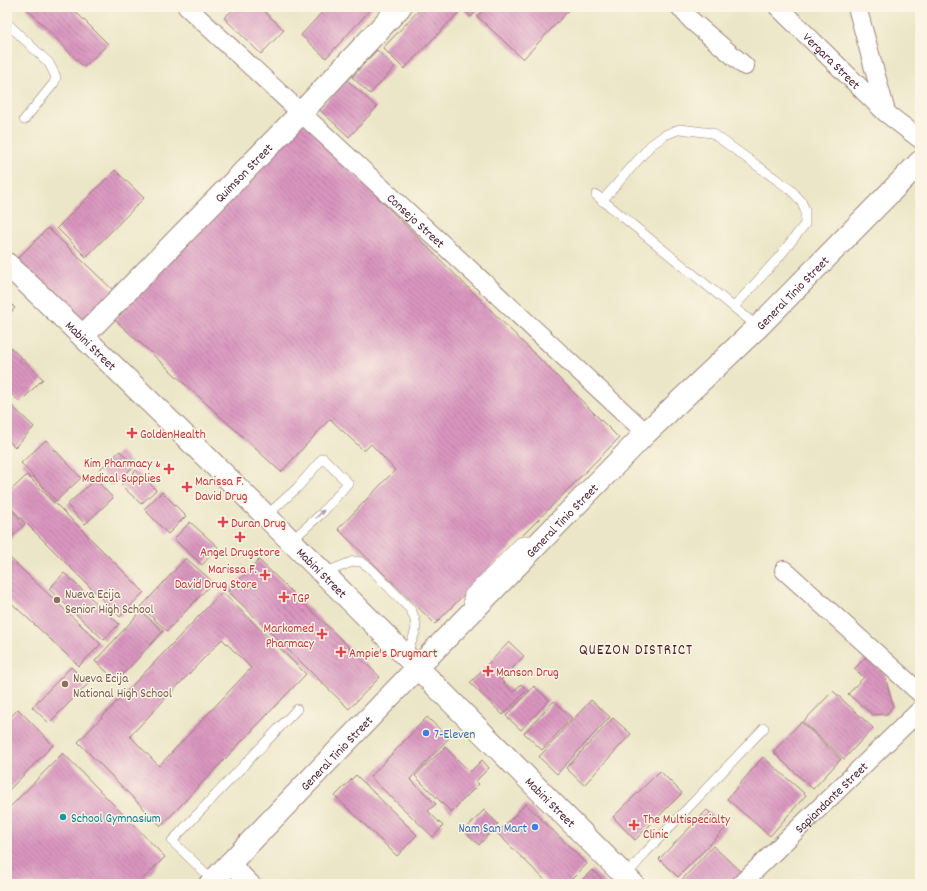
<svg xmlns="http://www.w3.org/2000/svg" width="927" height="891" viewBox="0 0 927 891" font-family="Dekko,sans-serif">
<defs>
<pattern id="building-back-hatch" width="6" height="6" patternUnits="userSpaceOnUse"><rect width="6" height="6" fill="#d995bf"/><path d="M-1 5l2 2M0 0l6 6M5-1l2 2" fill="none" stroke="#b2799b"/></pattern>
</defs>
<rect width="100%" height="100%" fill="#fcf5e5"/>
<filter id="ink" filterUnits="userSpaceOnUse"><feTurbulence type="fractalNoise" baseFrequency=".025" numOctaves="2"/><feDisplacementMap in="SourceGraphic" scale="8" xChannelSelector="R" yChannelSelector="G"/><feConvolveMatrix kernelMatrix="1 2 1 2 8 2 1 2 1" color-interpolation-filters="sRGB"/></filter>
<filter id="wash" filterUnits="userSpaceOnUse"><feTurbulence type="fractalNoise" baseFrequency=".012" numOctaves="4" result="noise"/><feDisplacementMap in="SourceGraphic" scale="16" xChannelSelector="R" yChannelSelector="G"/><feGaussianBlur stdDeviation="0.9" result="paint"/><feColorMatrix in="noise" values="0 0 0 0 0 0 0 0 0 0 0 0 0 0 0 0 0 1.4 0 .05"/><feComposite in="paint" operator="in"/></filter>
<g filter="url(#wash)">
<rect width="100%" height="100%" fill="#ece6c8"/>
<g id="blocks">
<g fill="url(#building-back-hatch)" fill-rule="evenodd">
<polygon points="25,7 71,7 108,44 84,67"/>
<polygon points="236,7 260,7 284,30 261,54 224,18"/>
<polygon points="327,7 373,7 326,58 301,35"/>
<polygon points="422,7 453,7 459,12 404,69 383,48"/>
<polygon points="460,7 481,7 471,17"/>
<polygon points="486,7 566,7 569,10 523,59 477,16"/>
<polygon points="377,50 395,67 370,94 352,77"/>
<polygon points="347,80 377,107 349,137 319,109"/>
<polygon points="301,121 619,438 435,624 338,529 395,470 371,444 364,451 330,419 281,472 115,320"/>
<polygon points="115,170 144,198 86,257 57,228"/>
<polygon points="48,228 114,291 80,325 14,262"/>
<polygon points="7,300 15,308 7,317"/>
<polygon points="7,344 43,379 20,402 7,390"/>
<polygon points="7,401 34,427 15,447 7,439"/>
<polygon points="46,440 81,478 56,501 21,463"/>
<polygon points="120,451 134,466 113,485 99,470"/>
<polygon points="136,470 156,490 141,504 121,485"/>
<polygon points="27,475 144,592 120,617 7,504 7,494"/>
<polygon points="95,479 113,498 85,524 67,505"/>
<polygon points="162,492 186,516 168,534 144,509"/>
<polygon points="7,506 25,524 7,542"/>
<polygon points="190,522 218,547 202,565 174,539"/>
<polygon points="9,557 101,644 79,666 7,599 7,560"/>
<polygon points="186,558 213,582 167,631 141,607"/>
<polygon points="259,560 380,677 349,709 228,591"/>
<polygon points="64,573 119,624 104,640 49,589"/>
<path d="M222,592L306,674L161,826L78,742ZM222,639L251,668L159,766L130,736Z"/>
<polygon points="141,611 163,631 117,681 95,661"/>
<polygon points="509,642 524,656 501,680 513,692 521,684 527,690 503,715 470,683"/>
<polygon points="866,657 884,673 893,706 887,714 873,715 848,694 864,677 854,669"/>
<polygon points="71,667 88,684 49,723 32,707"/>
<polygon points="534,686 549,700 521,730 506,716"/>
<polygon points="833,691 873,728 844,759 803,722"/>
<polygon points="591,700 610,717 557,774 539,757"/>
<polygon points="554,701 572,718 542,750 524,733"/>
<polygon points="18,709 53,745 7,792 7,721"/>
<polygon points="427,717 449,738 410,779 436,804 428,811 443,826 433,837 370,777"/>
<polygon points="613,718 631,734 584,785 566,768"/>
<polygon points="801,722 841,759 813,789 773,752"/>
<polygon points="445,747 470,772 482,760 489,768 476,781 479,784 451,812 415,776"/>
<polygon points="63,753 165,857 138,884 7,884 7,810"/>
<polygon points="763,757 806,795 770,836 727,799"/>
<polygon points="660,771 682,793 635,840 613,817"/>
<polygon points="356,775 417,835 397,856 335,796"/>
<polygon points="526,804 587,864 567,884 549,884 497,833"/>
<polygon points="484,810 498,824 479,845 464,831"/>
<polygon points="707,810 726,828 678,877 659,859"/>
<polygon points="713,846 742,873 731,884 678,884"/>
<polygon points="592,870 607,884 578,884"/>
</g>
</g>
</g>
<g filter="url(#ink)">
<use href="#blocks" fill-opacity="0" stroke="#9b827a" stroke-width="1"/>
<g fill="none" stroke-linecap="round" stroke-linejoin="round">
<g stroke="#9b827a" stroke-width="10">
<g id="service">
<polyline points="7,23 49,63 56,77 54,83 24,120"/>
<polyline points="596,195 758,327"/>
<polyline points="602,201 651,145 665,135 680,129 712,133 791,190 801,201 805,210 805,224 779,257 734,307"/>
<polyline points="266,516 297,488 323,458 348,483 322,513 292,540"/>
<path d="M324,573L354,561L361,562L369,567L410,609C422,628 413,637 405,656"/>
<polyline points="476,607 468,601 469,594 520,542 529,540 535,545"/>
<polyline points="626,876 646,852 764,728"/>
<polyline points="213,880 172,841 297,709"/>
</g>
</g>
<g stroke="#9b827a" stroke-width="20">
<g id="minor">
<path id="s1" d="M187,7L646,433"/>
<polyline points="680,7 692,21 745,66"/>
<path id="s2" d="M778,7L886,113L920,139"/>
<polyline points="857,7 886,112"/>
<polyline points="784,570 920,693"/>
<polyline points="230,863 251,884"/>
<path id="s3" d="M741,884L920,710"/>
</g>
</g>
<g stroke="#9b827a" stroke-width="24">
<g id="tertiary">
<path id="s4" d="M83,336L301,113L400,7"/>
<path id="s5" d="M210,884L417,668L646,433L758,327L920,162"/>
</g>
</g>
<g stroke="#9b827a" stroke-width="24">
<g id="secondary">
<path id="s6" d="M7,264C220,466 425,676 633,884"/>
</g>
</g>
<use href="#service" stroke="#fff" stroke-width="9"/>
<use href="#minor" stroke="#fff" stroke-width="18"/>
<use href="#tertiary" stroke="#fff" stroke-width="22"/>
<use href="#secondary" stroke="#fff" stroke-width="22"/>
</g>
<defs><path id="oneway-solid" d="M-6-.8H1V-3.2L6.5 0L1 3.2V.8H-6Z"/></defs>
<use fill="#ae9aa0" href="#oneway-solid" transform="translate(320 514) rotate(-45)"/>
</g>
<g fill="#e0444e" stroke="#fcf5e5" stroke-width="1.5">
<path d="M130 427h4v4h4v4h-4v4h-4v-4h-4v-4h4z"/>
<path d="M167 463h4v4h4v4h-4v4h-4v-4h-4v-4h4z"/>
<path d="M185 481h4v4h4v4h-4v4h-4v-4h-4v-4h4z"/>
<path d="M221 516h4v4h4v4h-4v4h-4v-4h-4v-4h4z"/>
<path d="M238 531h4v4h4v4h-4v4h-4v-4h-4v-4h4z"/>
<path d="M263 569h4v4h4v4h-4v4h-4v-4h-4v-4h4z"/>
<path d="M282 591h4v4h4v4h-4v4h-4v-4h-4v-4h4z"/>
<path d="M320 628h4v4h4v4h-4v4h-4v-4h-4v-4h4z"/>
<path d="M339 646h4v4h4v4h-4v4h-4v-4h-4v-4h4z"/>
<path d="M486 665h4v4h4v4h-4v4h-4v-4h-4v-4h4z"/>
<path d="M632 819h4v4h4v4h-4v4h-4v-4h-4v-4h4z"/>
</g>
<g fill="#8d6e63" stroke="#fcf5e5" stroke-width="1.5">
<circle cx="57" cy="600" r="4"/>
<circle cx="65" cy="684" r="4"/>
</g>
<g fill="#3f7fe0" stroke="#fcf5e5" stroke-width="1.5">
<circle cx="426" cy="733" r="4"/>
<circle cx="535" cy="827" r="4"/>
</g>
<circle fill="#0f9aa8" stroke="#fcf5e5" stroke-width="1.5" cx="63" cy="817" r="4"/>
<g text-anchor="middle" stroke-width="3" stroke-linejoin="round" paint-order="stroke">
<g font-size="13" fill="#4a1f2b" stroke="#fcf5e5">
<text dy="5" stroke="none"><textPath href="#s2" startOffset="76">Vergara Street</textPath></text>
<text dy="5" stroke="none"><textPath href="#s4" startOffset="229">Quimson Street</textPath></text>
<text dy="5" stroke="none"><textPath href="#s1" startOffset="313">Consejo Street</textPath></text>
<text dy="5" stroke="none"><textPath href="#s5" startOffset="830">General Tinio Street</textPath></text>
<text dy="5" stroke="none"><textPath href="#s6" startOffset="117">Mabini Street</textPath></text>
<text dy="5" stroke="none"><textPath href="#s5" startOffset="506">General Tinio Street</textPath></text>
<text dy="5" stroke="none"><textPath href="#s6" startOffset="441">Mabini Street</textPath></text>
<text dy="5" stroke="none"><textPath href="#s5" startOffset="182">General Tinio Street</textPath></text>
<text dy="5" stroke="none"><textPath href="#s3" startOffset="125">Sapiandante Street</textPath></text>
<text dy="5" stroke="none"><textPath href="#s6" startOffset="765">Mabini Street</textPath></text>
</g>
<g font-size="13" fill="#be3a42" stroke="#fcf5e5" text-anchor="start">
<text x="140" y="438">GoldenHealth</text>
<text x="161" y="467" text-anchor="end">Kim Pharmacy &amp;<tspan x="161" dy="15">Medical Supplies</tspan></text>
<text x="195" y="485">Marissa F.<tspan x="195" dy="15">David Drug</tspan></text>
<text x="231" y="527">Duran Drug</text>
<text x="240" y="556" text-anchor="middle">Angel Drugstore</text>
<text x="257" y="573" text-anchor="end">Marissa F.<tspan x="257" dy="15">David Drug Store</tspan></text>
<text x="292" y="602">TGP</text>
<text x="314" y="632" text-anchor="end">Markomed<tspan x="314" dy="15">Pharmacy</tspan></text>
<text x="349" y="657">Ampie's Drugmart</text>
<text x="496" y="676">Manson Drug</text>
<text x="643" y="823">The Multispecialty<tspan x="643" dy="15">Clinic</tspan></text>
</g>
<g font-size="13" fill="#785e54" stroke="#fcf5e5" text-anchor="start">
<text x="65" y="598">Nueva Ecija<tspan x="65" dy="15">Senior High School</tspan></text>
<text x="73" y="682">Nueva Ecija<tspan x="73" dy="15">National High School</tspan></text>
</g>
<g font-size="13" fill="#366cbe" stroke="#fcf5e5" text-anchor="start">
<text x="434" y="738">7-Eleven</text>
<text x="527" y="832" text-anchor="end">Nam San Mart</text>
</g>
<g font-size="13" fill="#0d838f" stroke="#fcf5e5" text-anchor="start">
<text x="71" y="822">School Gymnasium</text>
</g>
<g font-size="15" letter-spacing="1" fill="#4a1f2b" stroke="#fcf5e5">
<text x="636" y="654">QUEZON DISTRICT</text>
</g>
</g>
<rect width="927" height="891" fill="none" stroke="#fcf5e5" stroke-width="24"/>
</svg>
